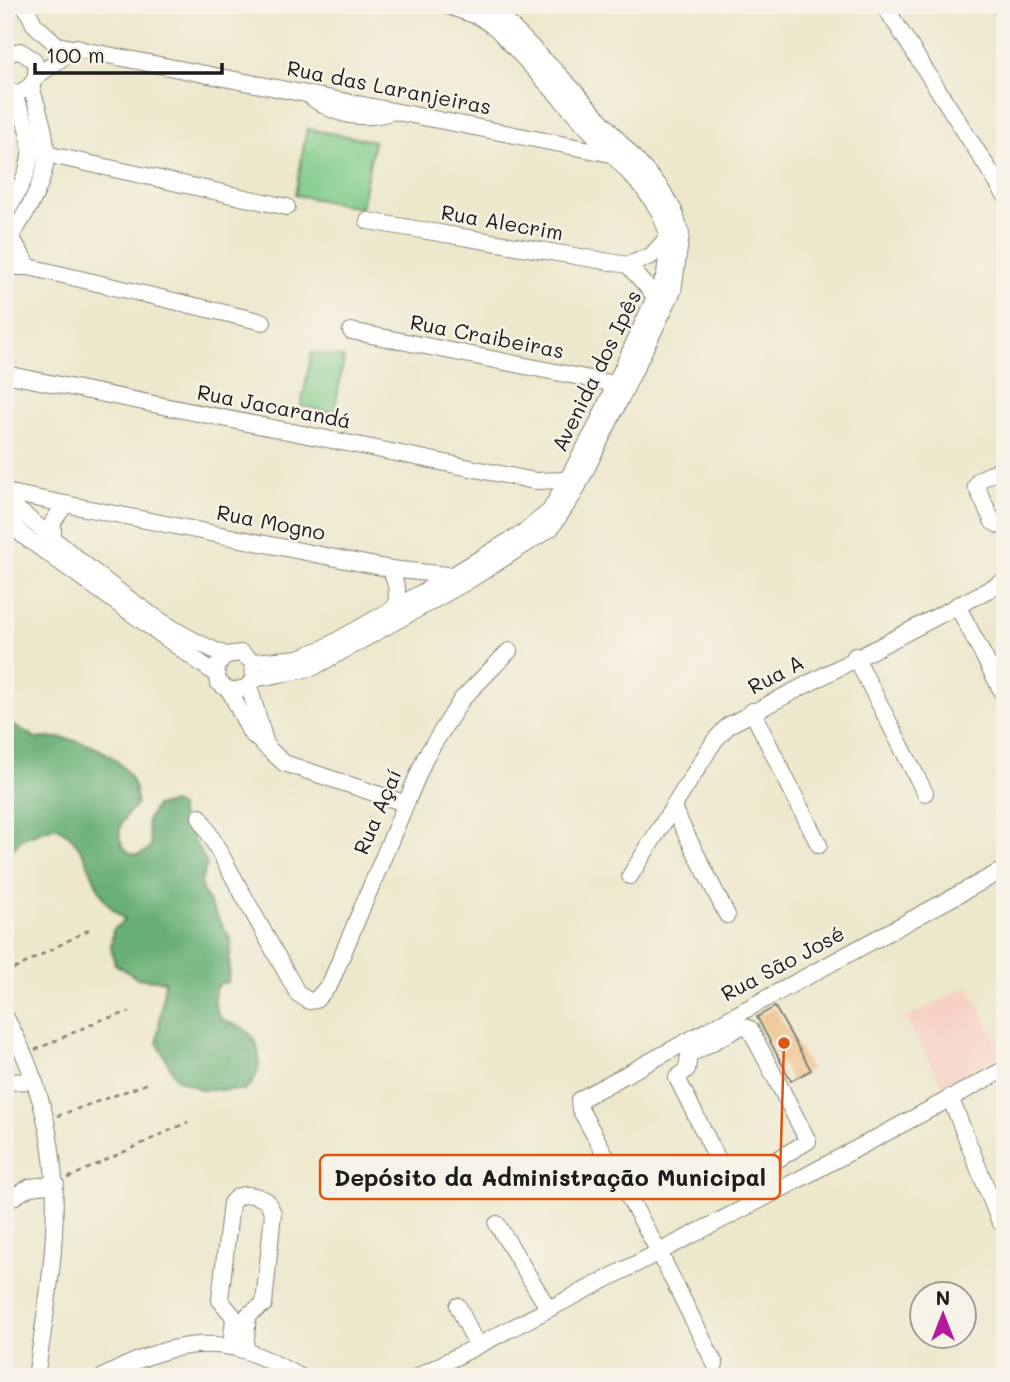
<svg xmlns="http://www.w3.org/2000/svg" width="1010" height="1382" viewBox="0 0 1010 1382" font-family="Mali,sans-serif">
<rect width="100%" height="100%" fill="#f7f3e8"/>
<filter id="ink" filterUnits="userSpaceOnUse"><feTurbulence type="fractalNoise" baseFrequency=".0143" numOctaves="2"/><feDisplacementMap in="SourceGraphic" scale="14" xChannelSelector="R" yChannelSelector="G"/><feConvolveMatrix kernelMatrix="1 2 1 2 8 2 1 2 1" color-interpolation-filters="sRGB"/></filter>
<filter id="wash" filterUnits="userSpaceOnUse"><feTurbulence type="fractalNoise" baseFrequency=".00686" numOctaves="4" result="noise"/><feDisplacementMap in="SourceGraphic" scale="28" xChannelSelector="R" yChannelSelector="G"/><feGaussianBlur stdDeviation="1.57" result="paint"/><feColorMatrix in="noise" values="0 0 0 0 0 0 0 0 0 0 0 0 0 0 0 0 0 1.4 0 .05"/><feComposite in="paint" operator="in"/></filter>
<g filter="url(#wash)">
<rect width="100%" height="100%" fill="#ede7cb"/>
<polygon fill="#f7d1c6" points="968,986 1003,1053 942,1085 906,1018"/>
<g fill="#80cb89" stroke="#4e7452" stroke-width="2">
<polygon points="307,129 374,141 361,208 295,195"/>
<polygon points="312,352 344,358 334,413 301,406"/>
</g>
<path fill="#68af75" stroke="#426648" stroke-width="2" d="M5,720L38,739C77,732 141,758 136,806C98,835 135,872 151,845L147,821L156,806L173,803L180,807V815L207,864L201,881L202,890L231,940L228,982L220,983L215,989C214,999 215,1014 223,1020C229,1024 238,1024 244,1029C264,1043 264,1075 245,1090H202L176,1078L157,1042L165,981L137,978L115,964L111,948L113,930L125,920C118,913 109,907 105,900C86,870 90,847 56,826L23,838L5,857Z"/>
<g id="blocks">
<polygon fill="#edb97d" points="775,1007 811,1070 791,1081 757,1017"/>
</g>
</g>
<g filter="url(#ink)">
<use href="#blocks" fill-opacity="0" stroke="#848274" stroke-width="2"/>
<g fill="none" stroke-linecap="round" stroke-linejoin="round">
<g stroke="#848274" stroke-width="18">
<g id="minor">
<polyline points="25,5 34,24 57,45 611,154"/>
<polyline points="884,5 1005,195"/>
<polyline points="999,5 1005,15"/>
<path d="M5,54L20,51L34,60C39,73 36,85 22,91"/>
<polyline points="37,76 77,47"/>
<path d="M311,97C337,116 361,121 391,112"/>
<polyline points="46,154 287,207"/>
<path d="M5,213C36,164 39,144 11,91"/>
<polyline points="368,221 628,265 651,256 669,236"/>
<polyline points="11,237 29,267"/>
<path d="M5,246C21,221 45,186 46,156C47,132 37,108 31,86"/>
<polyline points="628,265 656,297"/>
<polyline points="5,267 29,267 263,322"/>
<polyline points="351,331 615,384"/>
<polyline points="5,374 535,481 566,480"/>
<polyline points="1005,467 979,480 976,486 993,522 1005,528"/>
<polyline points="5,492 391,569 456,576"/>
<path d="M5,496L18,510C81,560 151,626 226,655"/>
<polyline points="5,519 25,537 216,674"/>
<polyline points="53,538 53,522 65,504"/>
<polyline points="391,569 397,589 396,615"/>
<polyline points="957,605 1005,697"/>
<polyline points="855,656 925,793"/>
<polyline points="253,662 254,679 246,688 230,691 218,682 216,667 226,655 241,653 253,662 299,658 324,648 453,575 524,532 550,511 595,429 665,275 669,236 659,211 644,189 497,29 480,17 445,5"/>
<polyline points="254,679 312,668 468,581 551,528 574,494 673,291 681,234 674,211 660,187 567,83 501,16 484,5"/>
<polyline points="249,686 267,748"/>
<polyline points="230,691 250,732 284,763 404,803"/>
<polyline points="752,711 819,845"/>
<polyline points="673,808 727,915"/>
<polyline points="200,817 298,994 309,1001 316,1000 330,984 426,756 462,699 509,651"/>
<polyline points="630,876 715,740 729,725 1005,581"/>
<path d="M5,1016C75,1143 57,1241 36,1377"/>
<polygon points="742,1026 750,1029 808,1141 770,1164 729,1182 677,1078 687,1069 689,1055"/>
<polyline points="5,1082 34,1081"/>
<polyline points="950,1097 1000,1222"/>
<polyline points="5,1202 30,1187 56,1184"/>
<polyline points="497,1224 548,1308"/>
<polyline points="458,1306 476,1344"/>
<path d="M231,1347L234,1317L220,1300L231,1203C240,1191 255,1194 267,1201L273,1213L264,1304L248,1315L245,1350"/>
<polyline points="715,1364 659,1252 580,1109 579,1100 1005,869"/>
<path d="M103,1377C146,1354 194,1335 243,1350C263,1356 282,1368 301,1377"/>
<polyline points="417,1377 783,1188 1005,1069"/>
</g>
</g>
<g stroke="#848274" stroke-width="2.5" stroke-dasharray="5 5" stroke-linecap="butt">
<polyline points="5,974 92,928"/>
<polyline points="35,1050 101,1020 130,1012"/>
<polyline points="57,1116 149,1083"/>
<polyline points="68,1178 188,1122"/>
</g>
<use href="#minor" stroke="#fff" stroke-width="16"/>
</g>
</g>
<g text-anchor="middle" stroke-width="5" stroke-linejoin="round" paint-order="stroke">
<g font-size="21" fill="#1c1c1c" stroke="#f7f3e8">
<text transform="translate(389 88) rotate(11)" y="7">Rua das Laranjeiras</text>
<text transform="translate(502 223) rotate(10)" y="7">Rua Alecrim</text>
<text transform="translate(487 337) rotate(11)" y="7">Rua Craibeiras</text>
<text transform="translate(597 371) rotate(-64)" y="7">Avenida dos Ipês</text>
<text transform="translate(274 407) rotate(11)" y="7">Rua Jacarandá</text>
<text transform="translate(271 523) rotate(11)" y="7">Rua Mogno</text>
<text transform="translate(776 675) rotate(-28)" y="7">Rua A</text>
<text transform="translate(378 812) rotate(-67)" y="7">Rua Açaí</text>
<text transform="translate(783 964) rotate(-28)" y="7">Rua São José</text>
</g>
</g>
<path fill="none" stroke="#de560d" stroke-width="2.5" d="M784 1043L780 1177"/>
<circle fill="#de560d" stroke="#f7f3e8" stroke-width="2.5" cx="784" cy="1043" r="7"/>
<rect fill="#f7f3e8" stroke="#de560d" stroke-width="2.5" x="320" y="1155" width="460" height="44" rx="7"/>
<g font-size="23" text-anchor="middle" font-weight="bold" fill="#1c1c1c">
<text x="550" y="1186">Depósito da Administração Municipal</text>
</g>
<rect width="1010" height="1382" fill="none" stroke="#f7f3e8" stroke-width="28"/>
<g transform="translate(943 1315)"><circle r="33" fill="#f7f3e8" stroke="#9f9d96" stroke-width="2"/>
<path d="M0-5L12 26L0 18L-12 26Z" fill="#b5179e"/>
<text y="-10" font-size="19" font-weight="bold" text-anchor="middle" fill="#1c1c1c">N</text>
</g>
<path d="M35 63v10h187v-10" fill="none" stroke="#1c1c1c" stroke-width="3.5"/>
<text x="46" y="63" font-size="21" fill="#1c1c1c" stroke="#f7f3e8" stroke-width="5" paint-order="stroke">100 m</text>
</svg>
